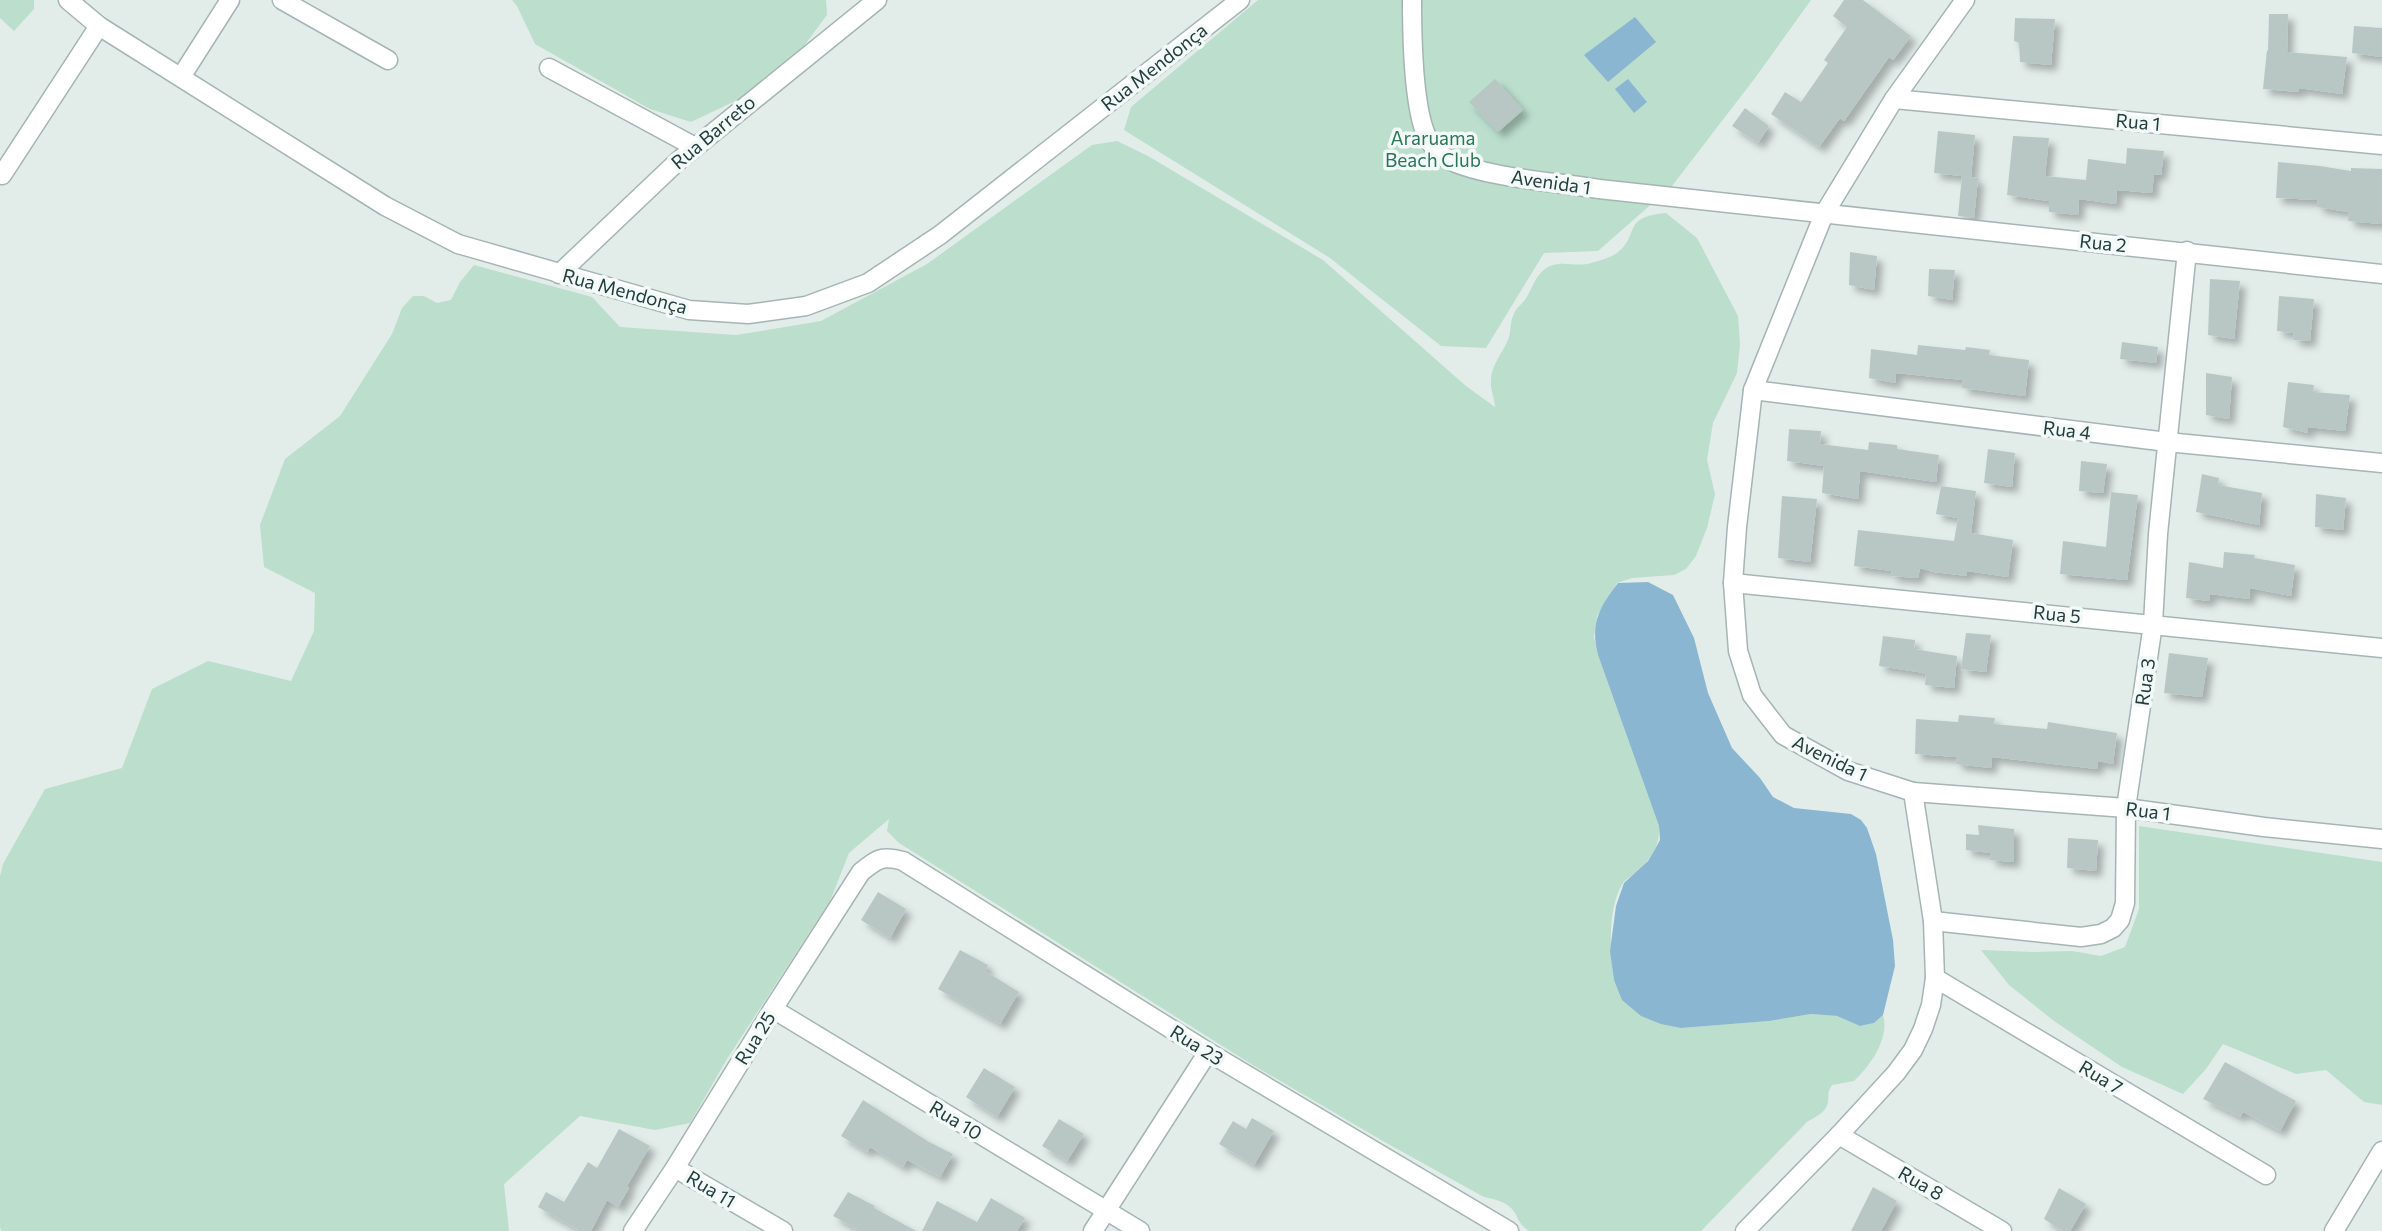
<svg xmlns="http://www.w3.org/2000/svg" width="2382" height="1231" viewBox="0 0 2382 1231" font-family="Commissioner,sans-serif">
<defs>
<filter id="shadow"><feDropShadow dx="6" dy="6" stdDeviation="3.5" flood-color="#0004"/></filter>
</defs>
<rect width="100%" height="100%" fill="#e2edea"/>
<g fill="#bbdecd">
<polygon points="0,0 34,0 34,9 14,31 0,18"/>
<polygon points="512,0 826,0 827,15 798,54 750,94 691,122 650,109 535,44 517,6"/>
<polygon points="1258,0 1811,0 1755,78 1672,186 1598,251 1544,253 1486,348 1441,346 1330,258 1124,130 1131,107"/>
<path d="M1117,141L1148,156L1323,260L1466,386L1495,407C1495,399 1490,390 1491,381C1491,364 1504,352 1509,337C1511,331 1510,323 1513,316C1516,307 1524,303 1528,295C1534,284 1537,272 1550,266C1562,261 1574,266 1587,264C1595,262 1610,258 1617,253C1641,235 1620,217 1666,213L1697,238L1738,316L1740,344L1737,373L1713,423L1707,460L1715,494L1707,528L1696,556L1686,569L1674,575L1632,578L1617,583L1597,616L1594,637L1598,655L1659,826C1660,847 1651,859 1636,872C1632,876 1626,879 1623,883C1607,908 1610,953 1614,980L1681,1028L1769,1021L1811,1014L1837,1016L1860,1026L1874,1023L1883,1015C1890,1038 1870,1066 1854,1081L1832,1085C1827,1092 1829,1094 1828,1102C1827,1112 1815,1117 1807,1122L1701,1231H1529C1515,1221 1520,1217 1511,1208C1504,1201 1493,1199 1484,1197L1381,1140L1251,1064L899,843L887,831L889,819L849,853L830,901L727,1059L690,1123L655,1130L580,1116L504,1184L509,1231H2L0,1228V876L3,864L45,789L122,768L152,689L208,661L291,681L314,631L315,593L264,567L260,525L285,459L340,416L392,334L402,308L413,296H424L437,303L451,300L460,282L474,265L592,297L620,327L736,335L821,321L927,264L1092,145Z"/>
<polygon points="2139,826 2382,862 2382,1105 2364,1102 2326,1070 2296,1074 2223,1044 2206,1069 2183,1094 2122,1067 2054,1021 2009,985 1981,950 2034,952 2072,951 2101,956 2125,947 2139,909"/>
</g>
<g fill="#8ab6d2">
<polygon points="1635,17 1656,42 1608,82 1584,55"/>
<polygon points="1628,79 1647,102 1634,113 1615,89"/>
<path d="M1648,582L1673,595L1694,638L1708,693L1732,748L1760,778L1773,797L1794,808L1851,814L1861,820L1867,828L1876,854L1893,940L1895,966L1883,1015L1874,1023L1860,1026L1837,1016L1811,1014L1769,1021L1681,1028L1661,1024L1641,1016L1622,1000L1614,980L1610,951L1616,906L1624,883L1648,861L1654,851L1660,840L1659,826L1598,655C1590,623 1599,608 1618,583Z"/>
</g>
<g fill="#b8c7c4" filter="url(#shadow)">
<polygon points="1844,0 1863,0 1911,36 1893,60 1889,57 1844,121 1840,118 1819,147 1771,114 1785,92 1801,102 1828,63 1824,60 1847,27 1833,16"/>
<polygon points="2269,14 2288,14 2287,52 2347,57 2342,94 2299,88 2299,92 2263,89 2267,50 2268,51"/>
<polygon points="2015,18 2055,19 2051,65 2020,62 2019,43 2014,41"/>
<polygon points="2354,26 2382,28 2382,57 2352,53"/>
<polygon points="1495,79 1523,110 1498,132 1469,102"/>
<polygon points="1745,108 1769,126 1758,143 1732,126"/>
<polygon points="1938,131 1975,135 1971,177 1934,173"/>
<polygon points="2013,136 2049,138 2045,176 2086,180 2088,159 2126,164 2127,148 2164,151 2161,175 2154,174 2152,193 2117,190 2116,204 2079,199 2078,215 2049,212 2049,201 2007,195"/>
<polygon points="2278,162 2320,166 2351,171 2351,168 2382,169 2381,224 2348,221 2349,212 2317,207 2318,200 2276,198"/>
<polygon points="1962,176 1978,178 1974,218 1958,216"/>
<polygon points="1850,252 1877,256 1874,290 1849,285"/>
<polygon points="1929,269 1955,270 1952,300 1928,296"/>
<polygon points="2210,279 2240,281 2234,339 2208,335"/>
<polygon points="2279,296 2314,299 2310,341 2293,340 2294,333 2277,331"/>
<polygon points="2122,342 2158,347 2156,363 2120,359"/>
<polygon points="1918,345 1965,350 1966,347 1990,350 1989,355 2029,360 2025,396 1962,388 1963,380 1896,373 1895,383 1869,378 1871,349 1917,355"/>
<polygon points="2206,373 2232,377 2229,419 2206,415"/>
<polygon points="2288,382 2314,385 2313,392 2350,395 2345,431 2308,427 2308,433 2283,427"/>
<polygon points="1789,429 1821,431 1820,444 1868,450 1869,442 1897,445 1897,449 1939,455 1936,482 1860,471 1858,499 1822,493 1824,466 1787,461"/>
<polygon points="1988,449 2015,453 2012,487 1984,483"/>
<polygon points="2081,461 2107,464 2103,493 2079,491"/>
<polygon points="2202,474 2219,478 2218,485 2262,493 2259,525 2196,512"/>
<polygon points="1941,486 1976,491 1971,533 2013,540 2008,577 1967,571 1967,576 1934,572 1920,568 1918,578 1891,576 1892,571 1854,566 1858,530 1954,541 1958,518 1936,514"/>
<polygon points="2111,492 2138,495 2127,580 2060,574 2063,541 2106,547"/>
<polygon points="2316,494 2346,498 2343,530 2315,527"/>
<polygon points="1782,496 1817,499 1810,562 1778,558"/>
<polygon points="2224,552 2255,555 2254,558 2295,565 2291,596 2250,588 2249,599 2210,594 2209,601 2186,598 2189,562 2223,568"/>
<polygon points="1966,633 1991,635 1986,672 1961,669"/>
<polygon points="1883,636 1915,640 1914,649 1957,656 1954,688 1925,685 1926,674 1918,672 1879,666"/>
<polygon points="2169,653 2208,658 2202,697 2164,693"/>
<polygon points="1959,715 1995,718 1994,724 2047,729 2048,722 2117,733 2113,764 2098,761 2097,769 1992,757 1991,768 1956,764 1957,757 1915,754 1916,719 1958,722"/>
<polygon points="1978,825 2014,829 2014,862 1990,860 1991,853 1966,850 1966,834 1979,835"/>
<polygon points="2068,838 2098,840 2096,871 2067,868"/>
<polygon points="878,892 906,909 890,938 861,920"/>
<polygon points="960,950 988,965 985,971 1019,992 1000,1024 938,989"/>
<polygon points="2225,1062 2296,1101 2280,1131 2243,1112 2240,1117 2203,1099"/>
<polygon points="984,1068 1015,1087 997,1117 966,1097"/>
<polygon points="863,1100 929,1142 953,1154 940,1177 907,1160 903,1167 870,1147 867,1152 841,1136"/>
<polygon points="1252,1118 1274,1131 1254,1165 1219,1144 1233,1121 1246,1129"/>
<polygon points="1059,1119 1084,1134 1067,1161 1042,1146"/>
<polygon points="619,1129 650,1146 627,1186 629,1188 618,1207 607,1200 591,1231 580,1231 538,1207 546,1192 564,1202 588,1162 597,1168"/>
<polygon points="1873,1187 1897,1201 1881,1231 1851,1231"/>
<polygon points="2059,1188 2086,1204 2070,1231 2063,1231 2044,1219"/>
<polygon points="848,1192 875,1206 874,1208 916,1231 860,1231 833,1216"/>
<polygon points="991,1198 1025,1218 1017,1231 922,1231 937,1201 977,1222"/>
</g>
<g fill="none" stroke-linecap="round" stroke-linejoin="round">
<g stroke="#a5b5b3" stroke-width="21">
<g id="street">
<polyline points="68,0 99,26 385,206 458,244 689,310 748,314 806,306 868,283 940,235 1240,0"/>
<polyline points="282,0 388,60"/>
<path d="M1412,0C1412,33 1413,110 1428,139C1432,146 1444,158 1451,161C1489,178 1556,182 1599,189L2382,274"/>
<polyline points="549,68 695,147"/>
<polyline points="181,77 230,0"/>
<polyline points="1894,99 2382,145"/>
<polyline points="2,175 99,26"/>
<polyline points="559,274 677,162 877,0"/>
<polyline points="1753,390 2167,442 2382,463"/>
<polyline points="1733,583 2382,648"/>
<polyline points="1913,792 2126,808 2264,827 2382,839"/>
<polyline points="1933,921 2081,937 2101,934 2113,928 2120,920 2125,903 2126,808 2153,624 2158,534 2187,251"/>
<polyline points="1935,978 2266,1175"/>
<polyline points="773,1009 1140,1231"/>
<polyline points="1839,1135 2002,1231"/>
<polyline points="675,1168 783,1231"/>
<path d="M633,1231L675,1168L773,1009L861,872C877,859 882,855 903,861L1208,1052L1509,1231"/>
<polyline points="1093,1231 1208,1052"/>
<polyline points="1745,1231 1839,1135 1896,1073 1913,1050 1923,1029 1931,1005 1935,978 1933,921 1913,792 1848,771 1783,735 1752,695 1738,651 1733,583 1737,527 1753,390 1824,214 1894,99 1965,0"/>
<polyline points="2334,1231 2382,1151"/>
</g>
</g>
<use href="#street" stroke="#fff" stroke-width="18"/>
</g>
<g text-anchor="middle" stroke-width="7" stroke-linejoin="round" paint-order="stroke">
<g font-size="19" fill="#223e3d" stroke="#f3f9f7">
<text transform="translate(1154 67) rotate(-38)" y="7">Rua Mendonça</text>
<text transform="translate(2138 122) rotate(5)" y="7">Rua 1</text>
<text transform="translate(713 132) rotate(-40)" y="7">Rua Barreto</text>
<text transform="translate(1551 182) rotate(8)" y="7">Avenida 1</text>
<text transform="translate(2103 243) rotate(6)" y="7">Rua 2</text>
<text transform="translate(625 291) rotate(15)" y="7">Rua Mendonça</text>
<text transform="translate(2067 430) rotate(7)" y="7">Rua 4</text>
<text transform="translate(2057 614) rotate(6)" y="7">Rua 5</text>
<text transform="translate(2145 682) rotate(-82)" y="7">Rua 3</text>
<text transform="translate(1830 758) rotate(26)" y="7">Avenida 1</text>
<text transform="translate(2148 811) rotate(7)" y="7">Rua 1</text>
<text transform="translate(755 1038) rotate(-58)" y="7">Rua 25</text>
<text transform="translate(1197 1045) rotate(32)" y="7">Rua 23</text>
<text transform="translate(2101 1077) rotate(31)" y="7">Rua 7</text>
<text transform="translate(956 1120) rotate(31)" y="7">Rua 10</text>
<text transform="translate(1921 1183) rotate(30)" y="7">Rua 8</text>
<text transform="translate(711 1189) rotate(31)" y="7">Rua 11</text>
</g>
<g font-size="19" fill="#2c755a" stroke="#f3f9f7">
<text x="1433" y="145">Araruama<tspan x="1433" dy="22">Beach Club</tspan></text>
</g>
</g>
</svg>
